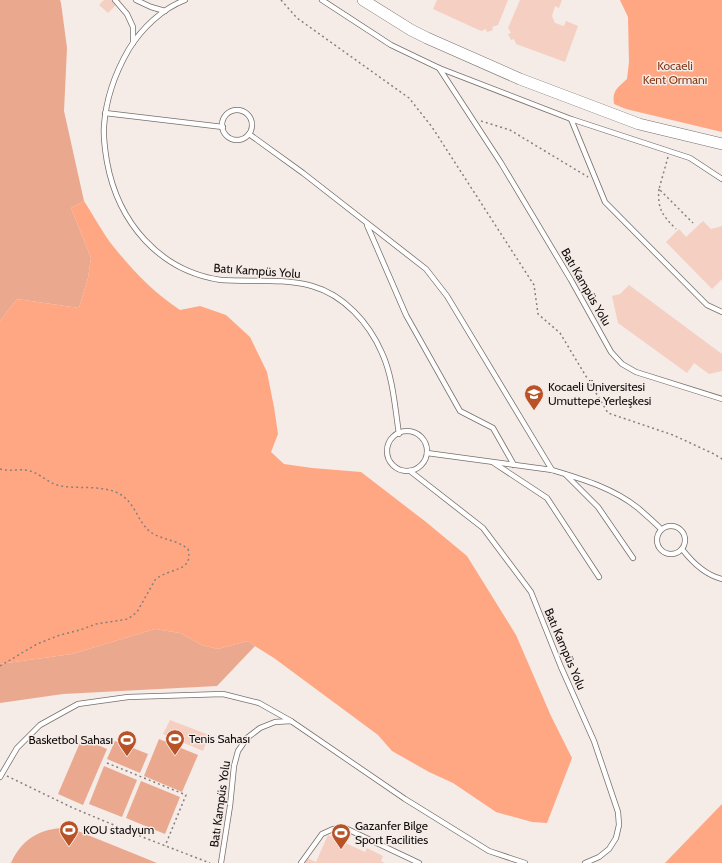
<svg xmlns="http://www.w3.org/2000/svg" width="722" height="863" viewBox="0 0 722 863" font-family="Cabin,sans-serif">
<rect width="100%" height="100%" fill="#f5ebe7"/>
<g fill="#eaa88e">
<polygon points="0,0 60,0 61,3 67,48 64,111 84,201 71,208 91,258 88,278 79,308 17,299 0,321"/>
<polygon points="155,629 180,633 202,645 218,649 247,641 255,646 217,686 63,694 0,703 0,664 72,654"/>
<polygon points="82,738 107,749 83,805 58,794"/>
<polygon points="159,739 198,755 182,792 144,776"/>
<polygon points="115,741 148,754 140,773 107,759"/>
<polygon points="104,766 137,780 122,817 89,804"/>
<polygon points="141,781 180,797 165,834 126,818"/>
<path d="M63,825L157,863H11C21,841 37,830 61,828Z"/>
</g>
<g fill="#ffa683">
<path d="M620,0H722V132L626,109L614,104C612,91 617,88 627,79L629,62L628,17Z"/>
<path d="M84,201C94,216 102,232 113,246C132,270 154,293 180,310L200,306L226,315L250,337L267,372L274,407L278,434L271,452L284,464L312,468L361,472L426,522L467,556L516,635L551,716L572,758L547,823L532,822L496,812L453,783L429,772L392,751L378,735L274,658L247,641L218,649L202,645L180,633L155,629L72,654L0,664V321L17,299L79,308L88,278L91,258L71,208Z"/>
<polygon points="722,804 722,863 665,863"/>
</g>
<g fill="#f5d0c2">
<polygon points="104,0 121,0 108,13 99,5"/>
<polygon points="437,0 508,0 498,25 492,27 493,30 487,32 486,29 481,31 433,9"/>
<polygon points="520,0 562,0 559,8 555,6 552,16 555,23 564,26 566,21 578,26 565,62 516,44 514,39 511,40 508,34 511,33 508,28"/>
<polygon points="703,221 711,229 722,226 722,279 712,289 666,242 679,229 686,237"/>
<polygon points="629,285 722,354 722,371 709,374 694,363 687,373 618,323 612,296 620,294"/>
<polygon points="170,720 209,735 203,751 163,734"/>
<polygon points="328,835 365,852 367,848 383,856 381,861 385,863 303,863 305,857 316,862"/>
</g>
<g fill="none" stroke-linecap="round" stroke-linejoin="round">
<g stroke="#776f6b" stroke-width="6">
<g id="service">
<polyline points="115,0 127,14 133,27 133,43"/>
<polyline points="136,0 151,7 165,11"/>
<path d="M185,0C162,9 142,28 129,49C115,73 106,98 104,126C103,138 105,150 107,162C118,222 159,271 221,280C250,282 283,278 312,286C344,295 369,323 382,353C393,377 395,408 399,434"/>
<polyline points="322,0 391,45 439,68 571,119 690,158 722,179"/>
<polyline points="439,68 501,163 571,280 611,352 622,364 636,372 722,399"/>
<circle cx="237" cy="125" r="15"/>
<polyline points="105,113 223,127"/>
<polyline points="571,119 605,202 707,305 722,312"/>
<polyline points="249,134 303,173 426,269 447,296 552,470 427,453"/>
<polyline points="367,225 406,315 460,411 493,428 514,465"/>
<circle cx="407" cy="451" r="20"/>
<polyline points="494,463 547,498 599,577"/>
<path d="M552,470C582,479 613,488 638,508C646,515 654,522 661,529"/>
<polyline points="410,471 483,528 531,592 561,667 594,741 618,812 619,825 616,838 609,849 599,857 585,863"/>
<polyline points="566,475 598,507 633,558"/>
<circle cx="671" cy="540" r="14"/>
<path d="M682,549C692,562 705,575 722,579"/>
<polyline points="0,777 17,748 40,725 78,704 128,697 223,694 259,703 291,721"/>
<polyline points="221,863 230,806 234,766 238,751 247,738 260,728 275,722 291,721 405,799 489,851 525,863"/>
<polyline points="301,863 322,834 333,829 345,828 419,863"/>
</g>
</g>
<g stroke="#776f6b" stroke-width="12">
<polyline id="tertiary" points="363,0 411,30 427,38 520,79 639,124 722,144"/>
</g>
<g stroke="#86807d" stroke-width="1.5" stroke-dasharray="2 3" stroke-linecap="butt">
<polyline points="281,0 297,18 409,98 432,127 534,285 538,314 560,333 608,413 673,435 714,454 722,459"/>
<polyline points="481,121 510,130 588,177"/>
<polyline points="668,157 659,189 693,223"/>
<path d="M659,189C657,209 663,216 676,229"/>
<path d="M0,469C11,472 21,468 30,471C41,474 49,484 61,486C79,489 101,485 118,493C136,502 137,523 152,533C163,540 177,540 188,549C194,573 169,567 155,580L137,612L128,619L96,624L80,630L60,635L37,644L0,666"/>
<polyline points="107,763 186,795 165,846"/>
<polyline points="7,776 73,808 145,838 210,863"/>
</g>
<use href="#service" stroke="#fff" stroke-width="4.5"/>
<use href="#tertiary" stroke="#fff" stroke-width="11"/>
</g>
<defs>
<g id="university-pin" transform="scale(1)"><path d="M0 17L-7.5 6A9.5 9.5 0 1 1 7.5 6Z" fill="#b95327" stroke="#f5ebe7"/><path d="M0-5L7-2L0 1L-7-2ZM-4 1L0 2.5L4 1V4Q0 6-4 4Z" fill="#fff"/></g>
<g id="stadium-pin" transform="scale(1)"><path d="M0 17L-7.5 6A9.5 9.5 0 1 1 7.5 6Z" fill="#b95327" stroke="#f5ebe7"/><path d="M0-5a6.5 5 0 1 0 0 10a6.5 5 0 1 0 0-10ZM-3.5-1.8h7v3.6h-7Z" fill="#fff"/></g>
</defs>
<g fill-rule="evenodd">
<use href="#university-pin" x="534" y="394"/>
<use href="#stadium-pin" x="175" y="739"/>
<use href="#stadium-pin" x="127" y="740"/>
<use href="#stadium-pin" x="69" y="830"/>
<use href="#stadium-pin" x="341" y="833"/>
</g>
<g text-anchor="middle" stroke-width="3" stroke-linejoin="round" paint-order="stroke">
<g font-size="12" fill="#873916" stroke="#f5ebe7">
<text x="675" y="70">Kocaeli<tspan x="675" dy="14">Kent Ormanı</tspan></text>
</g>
<g font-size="12" fill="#0f0c0b" stroke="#f5ebe7">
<text transform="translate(257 271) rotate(4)" y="4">Batı Kampüs Yolu</text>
<text transform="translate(586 287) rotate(60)" y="4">Batı Kampüs Yolu</text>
<text transform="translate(565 649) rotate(67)" y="4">Batı Kampüs Yolu</text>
<text transform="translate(220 804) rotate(-82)" y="4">Batı Kampüs Yolu</text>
</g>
<g font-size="12" fill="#0f0c0b" stroke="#f5ebe7" text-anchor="start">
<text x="548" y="391">Kocaeli Üniversitesi<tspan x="548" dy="14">Umuttepe Yerleşkesi</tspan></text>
<text x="189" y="743">Tenis Sahası</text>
<text x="113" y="744" text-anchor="end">Basketbol Sahası</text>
<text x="355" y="830">Gazanfer Bilge<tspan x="355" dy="14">Sport Facilities</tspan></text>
<text x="83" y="834">KOU stadyum</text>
</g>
</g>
</svg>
